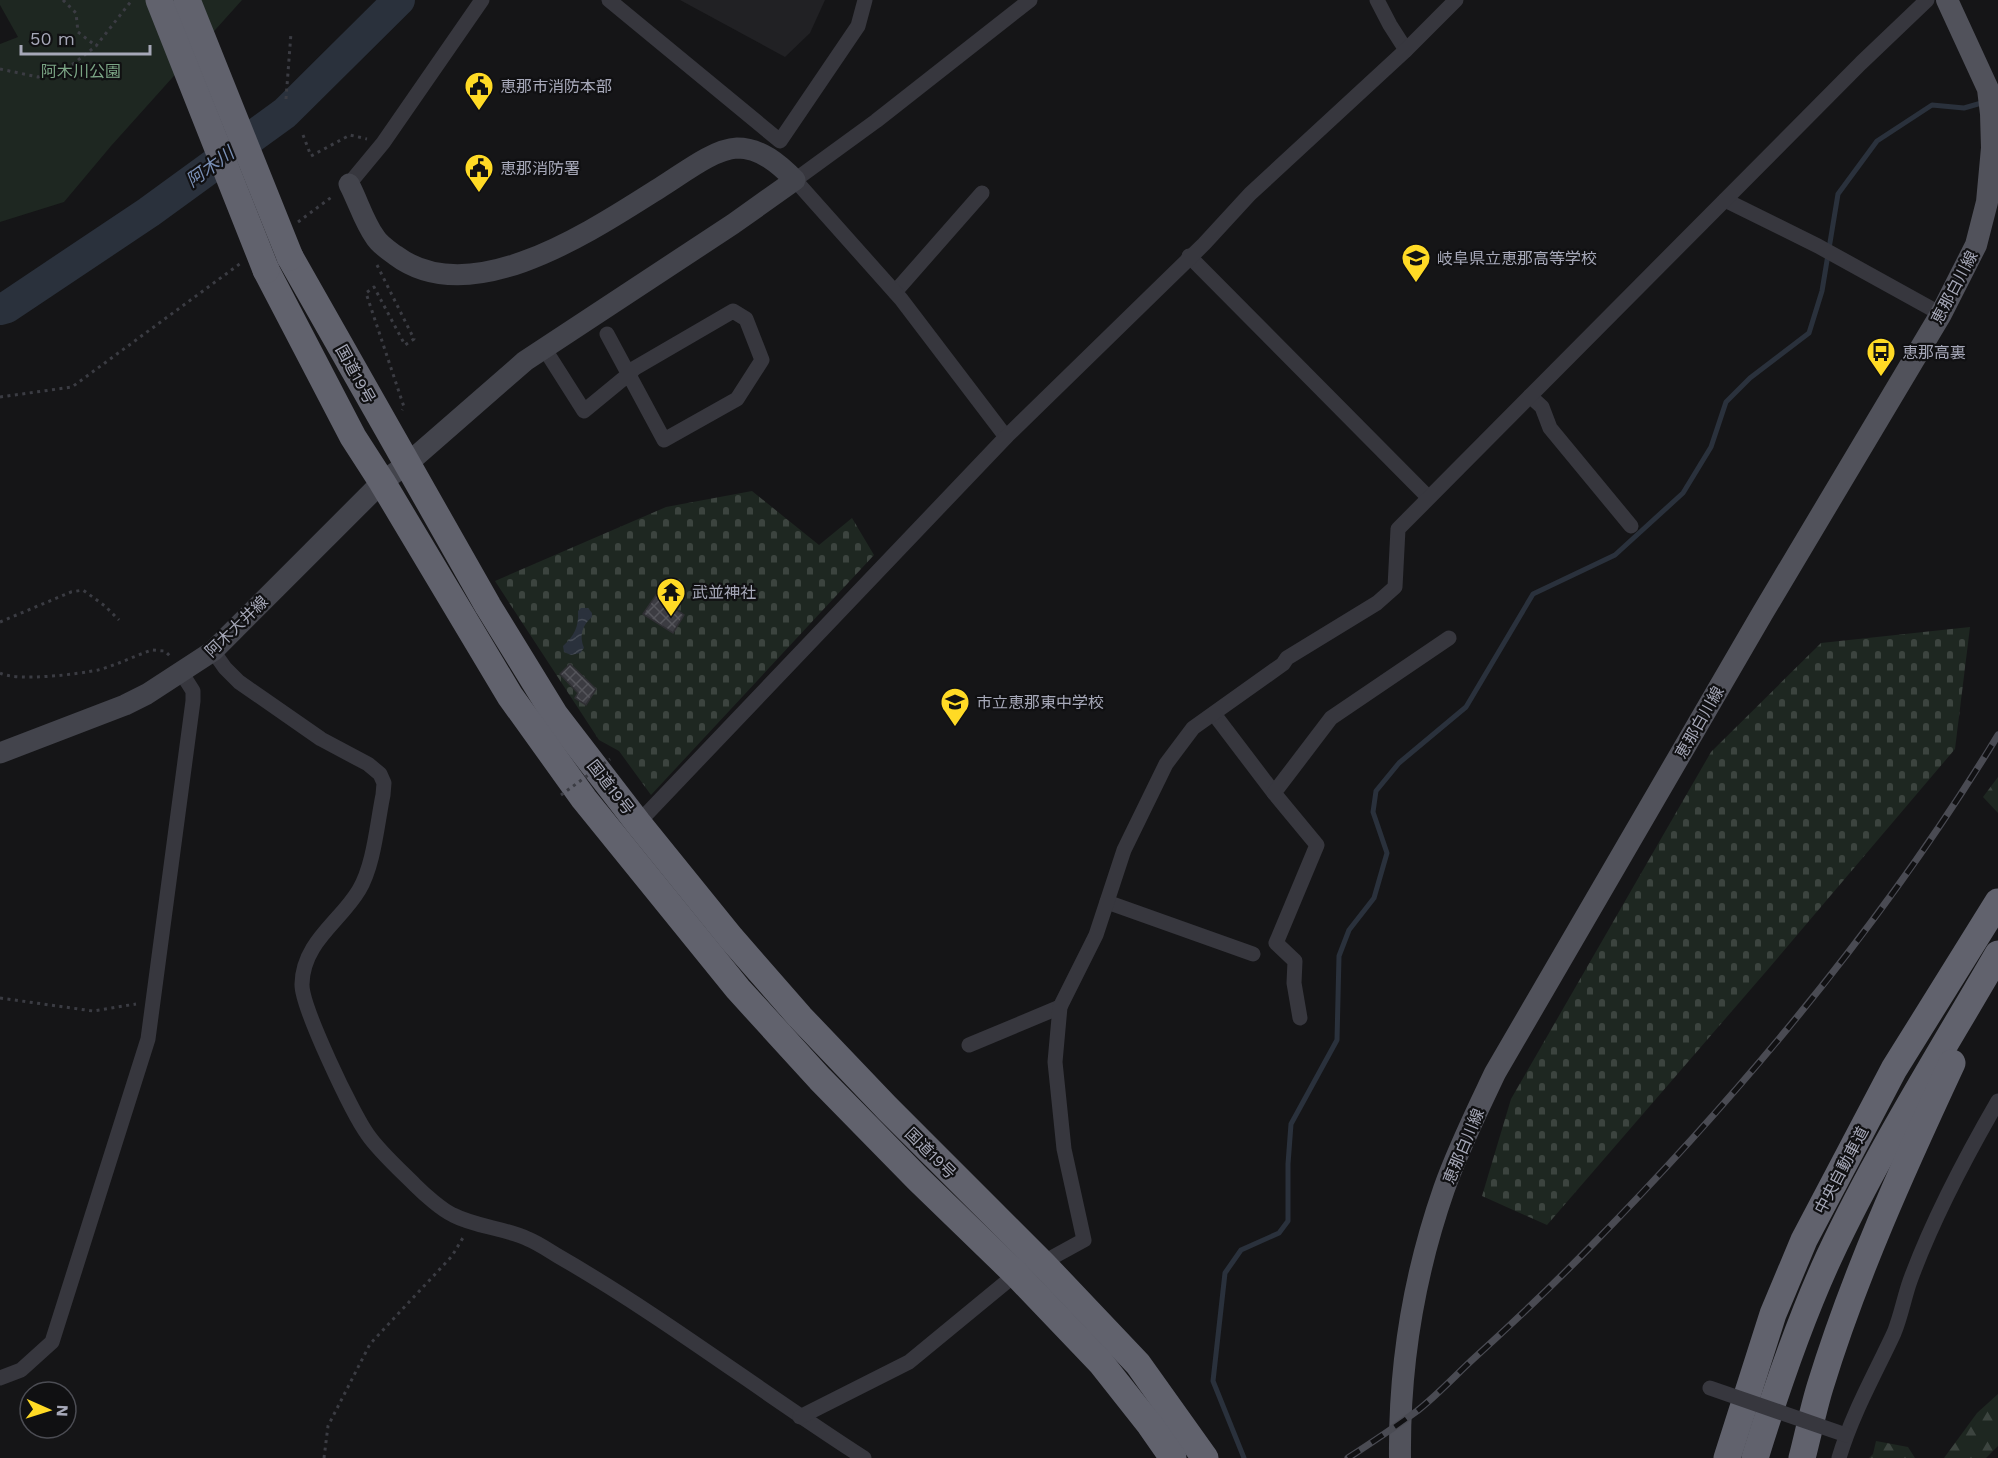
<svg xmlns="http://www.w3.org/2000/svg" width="1998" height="1458" viewBox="0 0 1998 1458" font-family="'Work Sans','Noto Sans JP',sans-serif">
<defs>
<pattern id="forest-firs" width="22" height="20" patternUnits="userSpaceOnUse" patternTransform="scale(1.5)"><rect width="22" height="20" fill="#1e2721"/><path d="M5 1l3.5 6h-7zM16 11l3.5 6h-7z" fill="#3c443f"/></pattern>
<pattern id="cemetery-stones" width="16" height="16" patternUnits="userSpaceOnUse" patternTransform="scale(1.5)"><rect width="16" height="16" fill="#1e2721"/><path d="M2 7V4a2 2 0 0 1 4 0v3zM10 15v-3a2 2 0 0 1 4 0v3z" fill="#3c443f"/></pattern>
<pattern id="water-waves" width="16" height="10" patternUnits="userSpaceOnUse" patternTransform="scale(1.5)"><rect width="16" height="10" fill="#2a313c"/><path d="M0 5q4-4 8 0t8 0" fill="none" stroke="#464c56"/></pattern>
<pattern id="building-cross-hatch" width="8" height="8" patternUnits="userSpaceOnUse" patternTransform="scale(1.5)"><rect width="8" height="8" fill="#3c3c42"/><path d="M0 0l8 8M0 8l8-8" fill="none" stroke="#55555b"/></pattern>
</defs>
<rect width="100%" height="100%" fill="#151517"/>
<polygon fill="#212124" points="680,0 825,0 810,33 785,57"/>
<polygon fill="#1e2721" points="0,0 242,0 111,146 64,202 0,222 0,44 18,37 0,5"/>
<g fill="url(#forest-firs)">
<polygon points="1998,777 1998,813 1983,797"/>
<polygon points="1998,1394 1998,1446 1986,1458 1944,1458 1977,1413"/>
<polygon points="1876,1441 1908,1447 1915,1458 1869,1458 1873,1454"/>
</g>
<g fill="url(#cemetery-stones)">
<polygon points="752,491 819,545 852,518 874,555 651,795 619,751 599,740 495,581 666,507"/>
<polygon points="1970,627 1955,749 1770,967 1547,1225 1482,1196 1511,1099 1711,752 1821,643"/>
</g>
<path fill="url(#water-waves)" d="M581,608H588L592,613V617C582,625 579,636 584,648L580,653L571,655L564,652L563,646C574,636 579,627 578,611Z"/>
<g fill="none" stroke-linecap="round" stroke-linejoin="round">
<polyline stroke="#2a313c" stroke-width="5" points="1244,1458 1213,1381 1225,1273 1241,1250 1279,1233 1288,1221 1288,1164 1291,1124 1337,1040 1339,956 1349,930 1374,898 1387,853 1373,812 1376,791 1399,763 1466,707 1533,594 1615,555 1683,493 1711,447 1726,402 1750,378 1809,333 1822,291 1838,194 1877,141 1932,105 1964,108 1985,102"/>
<polyline stroke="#2a313c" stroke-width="32" points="0,309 7,307 149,212 285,113 399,0"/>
</g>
<g fill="url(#building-cross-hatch)" stroke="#2f2f33" stroke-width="1.5">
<polygon points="656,595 684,615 673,633 643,614"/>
<polygon points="570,664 596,689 586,705 575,698 578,693 560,674"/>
</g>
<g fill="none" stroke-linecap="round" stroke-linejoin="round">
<g stroke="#3b3c43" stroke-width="3" stroke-dasharray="3 4.5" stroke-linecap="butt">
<polyline points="63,0 76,13 78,32 96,46"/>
<polyline points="0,69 38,77 73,64 96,46 132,0"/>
<polyline points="286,99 291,33"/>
<polyline points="303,135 311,156 350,135 367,139"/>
<polyline points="298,222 333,196"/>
<polyline points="377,265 414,339 405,345 374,287 366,293 404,407 402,410"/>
<polyline points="0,397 72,387 241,263"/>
<polyline points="0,622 71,592 83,590 105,606 119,620"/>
<path d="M0,673C18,682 78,674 98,670C117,665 134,656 152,650L165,651L171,657"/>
<polyline points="0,998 93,1011 136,1004"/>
<polyline points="324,1458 328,1426 370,1344 452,1256 464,1236"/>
</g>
<g stroke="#37373e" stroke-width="15">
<polyline points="609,0 780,141 858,26 865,0"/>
<polyline points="1377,0 1390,25 1406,50"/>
<polyline points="349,184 383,143 482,0"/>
<polyline points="1725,200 1818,246 1941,314"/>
<polyline points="1189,256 1428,497"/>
<polyline points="895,292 982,193"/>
<polyline points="544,348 584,411 629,374 635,368 733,311 746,319 762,360 737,399 664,440 607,334"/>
<polyline points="1530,396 1542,407 1550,428 1631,526"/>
<polyline points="1006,437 901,299 795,180 876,121 1030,0"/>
<path d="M213,651L225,668L239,682L321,739L368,764L380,774L384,783L383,795C377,824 374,865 359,890C340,922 303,942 302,984C301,1006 353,1115 368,1135C379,1151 401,1171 415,1185C424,1194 442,1210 453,1215C476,1227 505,1228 528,1239C538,1243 548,1250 558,1256C664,1317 761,1392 864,1458"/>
<polyline points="1214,714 1274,793"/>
<polyline points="638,823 1006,437 1204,244 1250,194 1406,50 1456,0"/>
<polyline points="1107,902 1253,954"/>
<polyline points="1300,1018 1294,983 1295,961 1276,943 1317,845 1274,793 1331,718 1449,638"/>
<polyline points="969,1045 1060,1007"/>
<polyline points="1044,1265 1053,1257 1084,1240 1064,1149 1055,1062 1060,1007 1096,935 1124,850 1166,764 1193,728 1283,664 1287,658 1377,603 1395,587 1398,529 1861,63 1927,0"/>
<polyline points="0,1378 21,1370 52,1342 148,1039 193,701 193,691 181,672"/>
<polyline points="800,1417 909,1362 1016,1274"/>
<path d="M1839,1458C1852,1414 1875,1374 1894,1333C1901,1316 1904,1298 1910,1281C1933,1218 1965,1158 1998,1101"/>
</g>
<path stroke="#43444c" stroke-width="21" d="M0,753L125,705L147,694L213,651L382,482L407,464L525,361L733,224L795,180C779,164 761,148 737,148C713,149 681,175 661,187C594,229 472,313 395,255C388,250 379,244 375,237C364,222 358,201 349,184"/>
<path stroke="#51525b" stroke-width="22" d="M1400,1458C1399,1367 1414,1275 1444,1189C1458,1149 1477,1111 1495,1073L1762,614L1941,314L1976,245L1987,202L1992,148L1991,114L1988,89L1947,0"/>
<g stroke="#61626d" stroke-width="27">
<polyline points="290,257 488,606 555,715 638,823 731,938 800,1017 887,1108 1044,1265 1138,1364 1205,1458"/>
<polyline points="266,270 353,437 382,482 510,696 584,799 738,989 820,1079 918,1179 1016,1274 1101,1363 1150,1425 1173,1458"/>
<polyline points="1727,1458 1773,1314 1804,1240 1894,1069 1998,902"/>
<path d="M1755,1458C1776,1390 1799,1322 1829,1257C1878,1152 1940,1054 1998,954"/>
<path d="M1802,1458C1808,1435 1813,1410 1820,1387C1854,1276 1903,1168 1952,1063"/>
</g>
<g stroke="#4a4b53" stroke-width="7">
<path id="rail" d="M1348,1458C1371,1443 1395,1427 1417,1411C1436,1396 1453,1378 1471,1361C1513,1323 1553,1285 1592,1245C1744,1090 1885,921 1998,735"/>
</g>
<use href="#rail" stroke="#101012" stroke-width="4.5" stroke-dasharray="14" stroke-linecap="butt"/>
<polyline stroke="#3b3c43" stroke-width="3" stroke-dasharray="3 4.5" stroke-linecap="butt" points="561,795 610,759"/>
<polyline stroke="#37373e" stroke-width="15" points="1710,1388 1846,1435"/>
<g stroke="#61626d" stroke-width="27">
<polyline points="159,0 266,270"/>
<polyline points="187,0 290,257"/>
</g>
</g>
<defs>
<g id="civic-pin" transform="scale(1.5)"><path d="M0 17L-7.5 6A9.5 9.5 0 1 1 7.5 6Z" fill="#ffda25" stroke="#101012"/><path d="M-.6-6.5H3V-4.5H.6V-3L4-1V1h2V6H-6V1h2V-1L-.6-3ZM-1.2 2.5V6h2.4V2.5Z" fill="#111"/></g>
<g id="school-pin" transform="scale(1.5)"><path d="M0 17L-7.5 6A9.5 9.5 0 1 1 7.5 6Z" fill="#ffda25" stroke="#101012"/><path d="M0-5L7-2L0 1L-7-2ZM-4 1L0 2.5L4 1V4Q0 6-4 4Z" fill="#111"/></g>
<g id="bus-pin" transform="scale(1.5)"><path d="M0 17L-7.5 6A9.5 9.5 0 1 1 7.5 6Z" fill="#ffda25" stroke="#101012"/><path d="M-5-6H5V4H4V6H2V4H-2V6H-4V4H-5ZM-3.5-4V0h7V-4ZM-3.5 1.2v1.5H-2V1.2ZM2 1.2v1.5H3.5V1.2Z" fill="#111"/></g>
<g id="temple-pin" transform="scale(1.5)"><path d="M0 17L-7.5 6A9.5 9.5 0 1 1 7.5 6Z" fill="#ffda25" stroke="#101012"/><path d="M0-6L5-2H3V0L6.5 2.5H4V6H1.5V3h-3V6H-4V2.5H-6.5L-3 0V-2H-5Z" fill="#111"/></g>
</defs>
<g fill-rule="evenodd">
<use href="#civic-pin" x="479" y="86"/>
<use href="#civic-pin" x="479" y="168"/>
<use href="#school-pin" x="1416" y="258"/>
<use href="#bus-pin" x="1881" y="352"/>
<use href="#temple-pin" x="671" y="592"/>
<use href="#school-pin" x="955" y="702"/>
</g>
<g text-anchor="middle" stroke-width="4.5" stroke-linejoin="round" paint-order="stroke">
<g font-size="16" fill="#7ba585" stroke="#101012">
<text x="81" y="77">阿木川公園</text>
</g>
<g font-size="16" fill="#a6a8b8" stroke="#101012" text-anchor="start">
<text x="500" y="92">恵那市消防本部</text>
<text x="500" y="174">恵那消防署</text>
<text x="1437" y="264">岐阜県立恵那高等学校</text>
<text x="1902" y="358">恵那高裏</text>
<text x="692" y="598">武並神社</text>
<text x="976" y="708">市立恵那東中学校</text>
</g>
<g font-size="16" fill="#a6a8b8" stroke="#101012">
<text transform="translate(1954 287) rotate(-62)" y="6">恵那白川線</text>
<text transform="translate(356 374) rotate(61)" y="6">国道19号</text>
<text transform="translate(236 626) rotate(-44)" y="6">阿木大井線</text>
<text transform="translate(1699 722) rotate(-60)" y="6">恵那白川線</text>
<text transform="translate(611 787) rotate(52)" y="6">国道19号</text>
<text transform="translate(1463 1146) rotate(-67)" y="6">恵那白川線</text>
<text transform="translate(931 1153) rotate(45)" y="6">国道19号</text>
<text transform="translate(1841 1170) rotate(-62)" y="6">中央自動車道</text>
</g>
<g font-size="18" font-style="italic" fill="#7a90b6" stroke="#101012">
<text transform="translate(210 167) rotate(-36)" y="6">阿木川</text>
</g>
</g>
<g transform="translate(48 1410) rotate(93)"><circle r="28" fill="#101012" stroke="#4c4d54" stroke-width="1.5"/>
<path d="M0-4.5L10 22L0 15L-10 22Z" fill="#ffda25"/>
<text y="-9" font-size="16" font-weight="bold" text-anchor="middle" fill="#a6a8b8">N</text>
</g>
<path d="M21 45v9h129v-9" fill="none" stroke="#a6a8b8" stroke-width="3"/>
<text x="30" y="45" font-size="18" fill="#a6a8b8" stroke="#101012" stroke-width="4.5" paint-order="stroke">50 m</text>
</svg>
